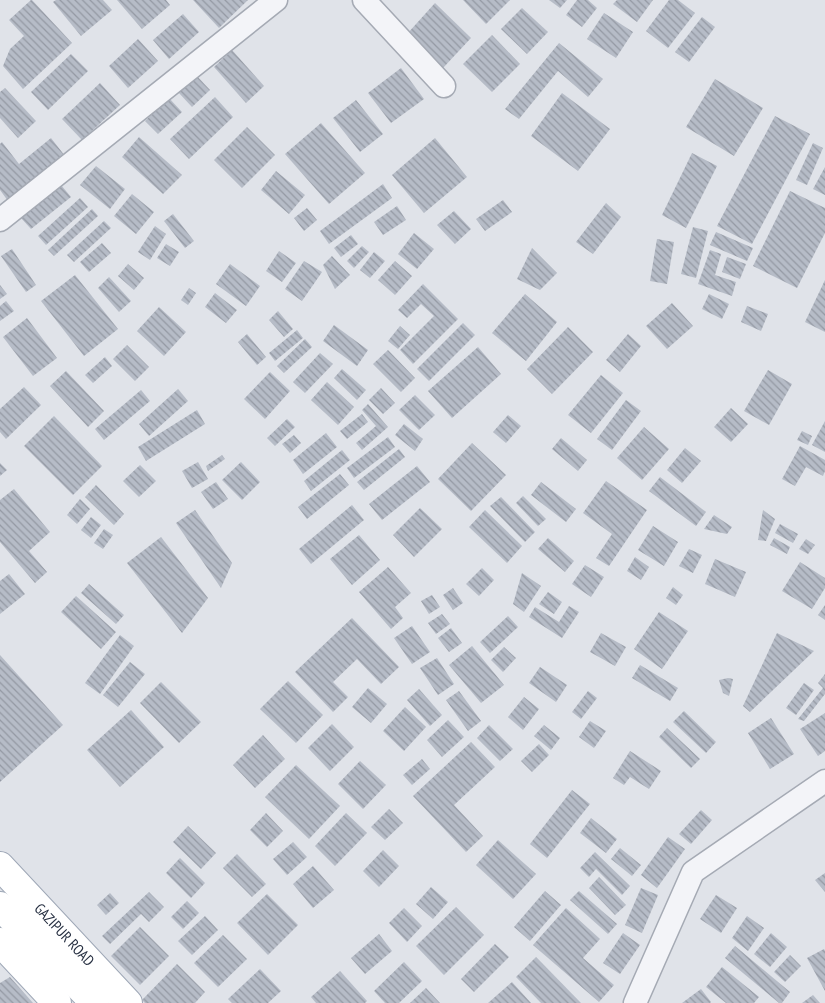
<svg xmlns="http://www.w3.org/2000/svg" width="825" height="1003" viewBox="0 0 825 1003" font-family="'PT Sans Narrow',sans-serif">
<defs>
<pattern id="building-back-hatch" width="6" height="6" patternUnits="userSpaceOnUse" patternTransform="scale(1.25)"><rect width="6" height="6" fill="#b6bcc7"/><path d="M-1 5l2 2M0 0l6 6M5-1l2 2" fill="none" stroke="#9499a3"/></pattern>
</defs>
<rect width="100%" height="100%" fill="#e0e3e9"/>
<g fill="url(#building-back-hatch)">
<polygon points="31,0 32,0 72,43 23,89 3,66 10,49 24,36 9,20"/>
<polygon points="56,0 103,0 112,10 81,36 53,2"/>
<polygon points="117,0 166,0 170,5 142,29"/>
<polygon points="193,0 248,0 219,28"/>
<polygon points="463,0 510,0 486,24"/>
<polygon points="549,0 567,0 560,8"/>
<polygon points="577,0 588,0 597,8 582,27 566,15"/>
<polygon points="617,0 653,0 637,22 613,4"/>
<polygon points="669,0 678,0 695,13 668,48 646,31"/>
<polygon points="435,3 471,38 443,68 407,34"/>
<polygon points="522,8 548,32 527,54 501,29"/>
<polygon points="604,13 633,32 616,58 587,39"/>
<polygon points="183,14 199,32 169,59 153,40"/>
<polygon points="702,17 715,27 689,62 675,52"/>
<polygon points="492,35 520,64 492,92 463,64"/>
<polygon points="138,39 158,61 128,88 109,66"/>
<polygon points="559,43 603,79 588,97 558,71 519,119 505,109"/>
<polygon points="232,50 264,86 246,103 214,67"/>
<polygon points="71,54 88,71 48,110 31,92"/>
<polygon points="401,68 424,99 391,123 368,93"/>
<polygon points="196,75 210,90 192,107 178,92"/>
<polygon points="715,79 763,108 734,156 686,127"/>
<polygon points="100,83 120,105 82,140 62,119"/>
<polygon points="5,88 36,121 18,138 0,118 0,92"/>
<polygon points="562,93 610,129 578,171 531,136"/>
<polygon points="215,97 233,117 189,159 170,139"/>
<polygon points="169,98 182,112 158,134 145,121"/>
<polygon points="356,100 383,134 360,152 333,118"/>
<polygon points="775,116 810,134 752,244 717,226"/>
<polygon points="321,123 365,173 329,204 285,154"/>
<polygon points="247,127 275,155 242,188 214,160"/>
<polygon points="139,137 182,175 163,194 122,157"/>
<polygon points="51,138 65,156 8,201 0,190 0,144 2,142 19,164"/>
<polygon points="435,138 467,177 424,213 392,175"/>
<polygon points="813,143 823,148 807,185 796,180"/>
<polygon points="692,153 717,166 686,228 662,215"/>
<polygon points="96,166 125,189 110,209 80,185"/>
<polygon points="825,167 825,195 813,189"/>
<polygon points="276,171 305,195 289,214 261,190"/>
<polygon points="383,184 392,198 329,244 320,231"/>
<polygon points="61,185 71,197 31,229 21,218"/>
<polygon points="790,191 825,208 825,233 797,288 753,266"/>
<polygon points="132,194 154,212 136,234 114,216"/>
<polygon points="80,198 88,207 46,245 38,236"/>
<polygon points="503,200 512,212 485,231 476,219"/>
<polygon points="606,203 621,217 593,254 576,242"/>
<polygon points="397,206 406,220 383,235 374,222"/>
<polygon points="307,208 317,220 304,231 294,218"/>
<polygon points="92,209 98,216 54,256 48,250"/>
<polygon points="454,211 471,229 455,244 437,225"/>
<polygon points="173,214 194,241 185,248 164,221"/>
<polygon points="104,221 111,228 74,262 67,255"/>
<polygon points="155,226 166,234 150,260 138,252"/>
<polygon points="693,227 708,231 696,278 681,274"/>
<polygon points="716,232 753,248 747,261 710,245"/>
<polygon points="414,233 434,249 417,269 398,254"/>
<polygon points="351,235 358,244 341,257 334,248"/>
<polygon points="657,239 674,242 667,284 650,281"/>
<polygon points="102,243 111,253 89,272 80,262"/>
<polygon points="166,244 179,252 170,266 157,258"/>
<polygon points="362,246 369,252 354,268 347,261"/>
<polygon points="532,248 557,273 540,290 517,279"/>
<polygon points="12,249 36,285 26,292 1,256"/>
<polygon points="710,250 721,254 715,275 736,282 732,296 698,284"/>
<polygon points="279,251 296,263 282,282 266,271"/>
<polygon points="374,252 385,261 370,278 360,270"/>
<polygon points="332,256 350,275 335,289 323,265"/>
<polygon points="727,257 746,264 740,279 722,272"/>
<polygon points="304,261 322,272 302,301 285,289"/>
<polygon points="395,261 412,276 395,295 378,280"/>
<polygon points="128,264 144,278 134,290 118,276"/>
<polygon points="230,264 260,286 246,306 216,284"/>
<polygon points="75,275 118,329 84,356 41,301"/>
<polygon points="109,277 131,301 119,312 98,288"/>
<polygon points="825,280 825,332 805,322"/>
<polygon points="423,284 458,319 413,364 400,350 434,316 421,304 407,318 398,310"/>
<polygon points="0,285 7,294 0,299"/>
<polygon points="189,288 196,293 188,305 181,300"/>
<polygon points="215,293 237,310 226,323 205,307"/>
<polygon points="525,294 557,322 526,361 492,333"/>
<polygon points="709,294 729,304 722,319 702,309"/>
<polygon points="6,301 14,311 0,321 0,306"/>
<polygon points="672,303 693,326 667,349 646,326"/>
<polygon points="747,306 768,314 761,331 741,322"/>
<polygon points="159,307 186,332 164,356 137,331"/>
<polygon points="278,311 293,329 284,337 269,320"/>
<polygon points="27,318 57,358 33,376 3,337"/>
<polygon points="463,323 475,335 429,381 417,369"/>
<polygon points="334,325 368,350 357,366 323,341"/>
<polygon points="400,326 410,335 398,349 388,341"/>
<polygon points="568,327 593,352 552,394 527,369"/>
<polygon points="297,330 303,338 275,361 269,353"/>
<polygon points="247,334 266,357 257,365 238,342"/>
<polygon points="628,334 641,346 620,372 606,360"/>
<polygon points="305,339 312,347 284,373 277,366"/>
<polygon points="127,345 149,367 135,381 113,359"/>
<polygon points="478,347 501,374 452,418 428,391"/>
<polygon points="388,350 415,378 401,392 373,364"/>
<polygon points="320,353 333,364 305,393 293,382"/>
<polygon points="105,357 112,366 93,383 85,375"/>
<polygon points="342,369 366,390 357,400 334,378"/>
<polygon points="768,370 792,384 769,425 744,411"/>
<polygon points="66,371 104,411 88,427 50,386"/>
<polygon points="270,372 290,391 265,419 244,399"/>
<polygon points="601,375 623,393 591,433 568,415"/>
<polygon points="327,382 354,407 338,425 311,400"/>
<polygon points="24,387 41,405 6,439 0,432 0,409"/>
<polygon points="381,388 395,403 383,414 369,400"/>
<polygon points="178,389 188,401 149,436 139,424"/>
<polygon points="141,390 150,401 104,440 95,429"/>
<polygon points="415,395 435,415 419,430 399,410"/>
<polygon points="626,400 641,411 612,450 597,439"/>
<polygon points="368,404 388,427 362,450 356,443 376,426 362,410"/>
<polygon points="731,408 748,424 731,442 714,427"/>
<polygon points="197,410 205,424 146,461 138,447"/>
<polygon points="362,414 368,422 347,439 340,431"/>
<polygon points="508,415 521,426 506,443 493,432"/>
<polygon points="54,416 102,466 73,495 24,446"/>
<polygon points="287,419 295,427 275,446 267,438"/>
<polygon points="825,421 825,452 812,445"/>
<polygon points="404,424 423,439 415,451 395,435"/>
<polygon points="644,427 669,449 642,480 617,458"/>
<polygon points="802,431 812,436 808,445 797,440"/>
<polygon points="326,433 337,447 303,474 293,460"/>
<polygon points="294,435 301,443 290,453 282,444"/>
<polygon points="388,437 395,447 354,478 347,468"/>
<polygon points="561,438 587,460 578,471 552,449"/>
<polygon points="472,443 506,475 471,511 438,479"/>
<polygon points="800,446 825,460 825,471 823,476 806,467 795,486 782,479"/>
<polygon points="685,448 701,461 682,483 667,470"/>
<polygon points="399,449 405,457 364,490 357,482"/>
<polygon points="342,450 350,460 311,491 304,481"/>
<polygon points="222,455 225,459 208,471 206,466"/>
<polygon points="198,462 208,479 192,488 182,471"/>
<polygon points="241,462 260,482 242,500 222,480"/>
<polygon points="0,463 7,470 0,476"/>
<polygon points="140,465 156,481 139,497 123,481"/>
<polygon points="417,466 430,482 382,520 369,504"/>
<polygon points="340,474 349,485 307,519 298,507"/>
<polygon points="660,477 706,512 696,526 649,491"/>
<polygon points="606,481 647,510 609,566 596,558 612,534 583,513"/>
<polygon points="216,482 228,499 213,509 201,492"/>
<polygon points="541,482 576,509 566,522 531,495"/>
<polygon points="96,485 124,514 114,525 85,497"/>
<polygon points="14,489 50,532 29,551 47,572 35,583 0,542 0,500"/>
<polygon points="523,496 546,519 538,526 516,503"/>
<polygon points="501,497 535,532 525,542 490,506"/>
<polygon points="80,499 90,509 77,524 67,515"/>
<polygon points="352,505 364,520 311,564 299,549"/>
<polygon points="420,508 442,529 414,557 393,535"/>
<polygon points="195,510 232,563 221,588 176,523"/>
<polygon points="485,510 522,546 507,563 469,527"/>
<polygon points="763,510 775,519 766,541 758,540"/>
<polygon points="714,515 732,527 727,534 704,529"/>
<polygon points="91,517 101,525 91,538 81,530"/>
<polygon points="780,524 798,534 793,543 775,533"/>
<polygon points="653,526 678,542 664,566 638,550"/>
<polygon points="104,529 113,535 103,549 94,543"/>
<polygon points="359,535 380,560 352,585 330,559"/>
<polygon points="161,537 208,598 182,633 127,563"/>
<polygon points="548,538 574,561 565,572 538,549"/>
<polygon points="774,538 790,547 787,554 770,545"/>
<polygon points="806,539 815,545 808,554 799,549"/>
<polygon points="689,549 702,555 693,573 679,566"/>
<polygon points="635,557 649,567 641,580 627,571"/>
<polygon points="715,559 746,572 735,597 705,584"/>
<polygon points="800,562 825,578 825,588 812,609 782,591"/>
<polygon points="585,565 604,577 591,597 572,584"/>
<polygon points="388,567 411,593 395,607 403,618 391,629 359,592"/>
<polygon points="482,568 494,580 479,596 466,584"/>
<polygon points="522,573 541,586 524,612 513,604"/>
<polygon points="9,574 25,594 0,614 0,581"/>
<polygon points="89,584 124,615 116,624 81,593"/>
<polygon points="673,587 683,595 676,605 666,598"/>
<polygon points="453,588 463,603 453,610 443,595"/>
<polygon points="548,592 562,602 554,614 539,604"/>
<polygon points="432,595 440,607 429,614 421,601"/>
<polygon points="76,596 116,632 101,649 61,612"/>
<polygon points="825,605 825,620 818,615"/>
<polygon points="569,606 579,612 562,638 529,617 535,607 559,622"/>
<polygon points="659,612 688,631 662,669 634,649"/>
<polygon points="442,614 450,624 436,634 428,623"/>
<polygon points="508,616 518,627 490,653 480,642"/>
<polygon points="352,618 399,667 381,684 357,659 333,682 348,697 333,712 295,672"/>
<polygon points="412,626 430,652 412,664 394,638"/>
<polygon points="451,628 462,643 449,652 438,638"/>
<polygon points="601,633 626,647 615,666 590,652"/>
<polygon points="777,633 814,651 750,712 743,706"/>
<polygon points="120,635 134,646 100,694 85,683"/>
<polygon points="472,646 504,685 481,703 449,665"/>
<polygon points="504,647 516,658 503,672 491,660"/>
<polygon points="0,655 63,725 0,782"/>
<polygon points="437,658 454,684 438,695 420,668"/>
<polygon points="130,662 145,674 118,707 103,695"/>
<polygon points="640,665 678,688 670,701 632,678"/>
<polygon points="540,667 567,685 556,702 529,683"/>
<polygon points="825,674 825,694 804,721 798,719 823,688 818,683"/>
<polygon points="728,678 733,679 729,696 723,693 719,680"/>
<polygon points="288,681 323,715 296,743 260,709"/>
<polygon points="161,682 201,722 179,743 140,703"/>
<polygon points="804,683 814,690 796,715 786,708"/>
<polygon points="368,688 387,704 371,723 352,707"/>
<polygon points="419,689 442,715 430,726 407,700"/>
<polygon points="459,691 481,721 468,731 446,700"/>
<polygon points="588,691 597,698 581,719 572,712"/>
<polygon points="524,697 539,709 523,730 508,717"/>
<polygon points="405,707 426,727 404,751 383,731"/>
<polygon points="131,710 164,747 120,787 87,750"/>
<polygon points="684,711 716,742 706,753 673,722"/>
<polygon points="825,713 825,751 818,756 800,729"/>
<polygon points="771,718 794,754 770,769 748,733"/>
<polygon points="448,720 464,737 442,757 427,740"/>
<polygon points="590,721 606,731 594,748 579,737"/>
<polygon points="332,724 354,747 330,771 308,748"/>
<polygon points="489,725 513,749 500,761 477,738"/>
<polygon points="544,725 560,738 551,750 534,736"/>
<polygon points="667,728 700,759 691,768 659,737"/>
<polygon points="263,735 285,759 255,788 233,765"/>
<polygon points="471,742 495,767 454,805 483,836 466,852 413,796"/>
<polygon points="539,744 549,755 532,772 521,761"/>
<polygon points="630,751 661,771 649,789 630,777 624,785 613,778"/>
<polygon points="422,759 430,769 412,785 403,775"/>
<polygon points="360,761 386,785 363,809 338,784"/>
<polygon points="296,765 340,806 309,839 265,797"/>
<polygon points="572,790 590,804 547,858 530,844"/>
<polygon points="389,809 403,823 385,840 371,827"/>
<polygon points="701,810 712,820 691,844 679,834"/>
<polygon points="266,813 283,831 267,847 250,830"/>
<polygon points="346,813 367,833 335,866 315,846"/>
<polygon points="591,818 617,839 606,853 580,833"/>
<polygon points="188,826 216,853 201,869 173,842"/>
<polygon points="668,837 685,849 657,888 641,875"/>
<polygon points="498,840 536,874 513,899 476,865"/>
<polygon points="293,842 307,857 287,875 273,859"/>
<polygon points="620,848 641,865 632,876 611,859"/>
<polygon points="383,850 399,866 379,887 363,871"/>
<polygon points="595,852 630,886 622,895 596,869 589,877 580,868"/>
<polygon points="237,854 266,884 252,897 223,868"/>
<polygon points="180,858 205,883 191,898 166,873"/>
<polygon points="313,866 334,890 313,908 293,884"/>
<polygon points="825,873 825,892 815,880"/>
<polygon points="599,877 626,905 615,915 589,888"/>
<polygon points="431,887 448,902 433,919 416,904"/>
<polygon points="641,888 658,895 642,933 625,925"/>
<polygon points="545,891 561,905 530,941 514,927"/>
<polygon points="579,891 617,924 608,934 570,900"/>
<polygon points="149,892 164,907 149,922 141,914 110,944 102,936"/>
<polygon points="110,893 119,903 106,915 97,905"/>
<polygon points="267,894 298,925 268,955 237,923"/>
<polygon points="716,895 737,908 721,933 700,919"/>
<polygon points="187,901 199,913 183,929 171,917"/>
<polygon points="456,907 484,935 444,975 416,946"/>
<polygon points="404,908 422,926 407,942 389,923"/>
<polygon points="566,908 600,939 583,958 614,985 599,1002 533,945"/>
<polygon points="205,916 218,930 192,955 178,941"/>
<polygon points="747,916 764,928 748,951 732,938"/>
<polygon points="140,927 169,956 140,985 111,956"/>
<polygon points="623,933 640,945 620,974 603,963"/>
<polygon points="771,933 787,947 770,967 754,954"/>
<polygon points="379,934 392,951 365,974 351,958"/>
<polygon points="223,935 247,959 218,987 194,963"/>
<polygon points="495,944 509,957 474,992 461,979"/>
<polygon points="735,946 790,992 782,1003 779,1003 725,958"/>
<polygon points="824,949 825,951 825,991 807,958"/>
<polygon points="790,955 801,966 785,982 774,972"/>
<polygon points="536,957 581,1003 541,1003 516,977"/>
<polygon points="404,962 422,981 399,1003 385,1003 374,991"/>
<polygon points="177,964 205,992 195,1003 145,1003 142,1000"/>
<polygon points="722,967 759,997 754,1003 726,1003 706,987"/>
<polygon points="260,969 281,991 268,1003 232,1003 228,999"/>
<polygon points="340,971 367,1001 365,1003 316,1003 311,997"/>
<polygon points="10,977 33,1003 0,1003 0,983"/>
<polygon points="512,982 531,1003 488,1003"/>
<polygon points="426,988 440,1003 410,1003"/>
<polygon points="701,989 711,1002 710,1003 682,1003"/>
<polygon points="813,995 820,1003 802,1003"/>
</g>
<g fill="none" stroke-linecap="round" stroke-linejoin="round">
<g stroke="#a5aab4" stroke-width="25">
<g id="minor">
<polyline points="364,0 444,86"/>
<polyline points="0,220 276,0"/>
<polyline points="635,1003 693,872 825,781"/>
</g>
</g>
<g stroke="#9ea7b6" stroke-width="30">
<g id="primary">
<path id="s1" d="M0,866L128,1003"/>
<polyline points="0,906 95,1003"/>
<polyline points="0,942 57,1003"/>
</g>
</g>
<use href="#minor" stroke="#f3f4f8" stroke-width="22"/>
<use href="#primary" stroke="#fff" stroke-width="28"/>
</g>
<g text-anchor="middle" stroke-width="4" stroke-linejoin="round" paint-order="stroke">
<g font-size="15" fill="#273042" stroke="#eff2f7">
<text dy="5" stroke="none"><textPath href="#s1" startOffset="94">GAZIPUR ROAD</textPath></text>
</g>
</g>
</svg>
